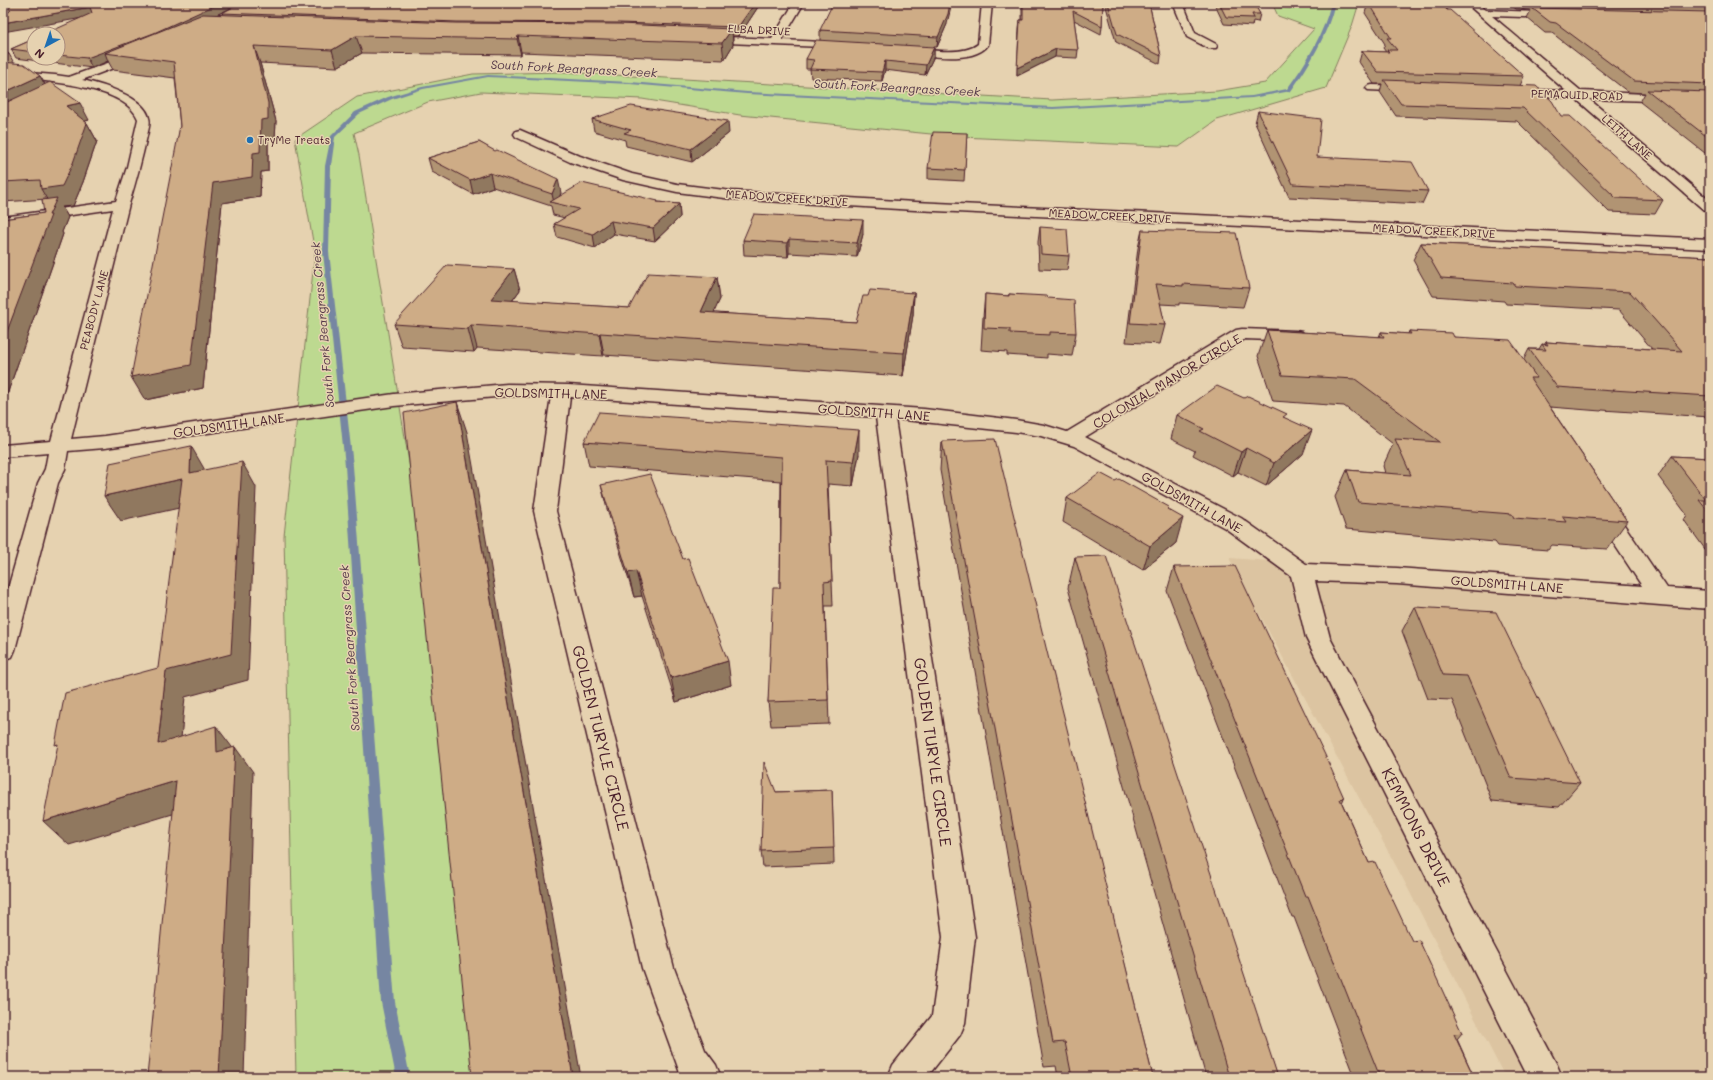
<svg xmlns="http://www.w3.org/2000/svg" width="1713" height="1080" viewBox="0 0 1713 1080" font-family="Mali,sans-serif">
<rect width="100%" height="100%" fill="#e6d2b0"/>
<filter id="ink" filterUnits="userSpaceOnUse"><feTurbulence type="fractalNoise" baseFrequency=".025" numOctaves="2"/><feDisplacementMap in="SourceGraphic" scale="8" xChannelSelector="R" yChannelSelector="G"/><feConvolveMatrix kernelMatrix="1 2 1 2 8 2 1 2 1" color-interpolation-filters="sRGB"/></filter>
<g filter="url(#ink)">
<polygon fill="#dcc4a1" points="1229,558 1710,592 1710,1077 1505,1077 1402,877"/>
<polygon fill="#bdd990" stroke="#847c5e" points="1272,3 1359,3 1352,26 1326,88 1217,120 1179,147 961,137 740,115 642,99 481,92 428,102 354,133 359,155 509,1077 296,1077 284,536 315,253 295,139 357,97 473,74 561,72 1052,100 1217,91 1265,83 1314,29 1278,16"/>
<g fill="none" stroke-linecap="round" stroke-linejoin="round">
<path fill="#7686a2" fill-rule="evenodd" d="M1331,3H1335C1327,36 1310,64 1291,91L1252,98L1053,109L747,94L630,84L488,77L423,89L392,99L359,114L335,137L331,166L329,252L353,466L395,1002L410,1077H396L381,1002L345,466L323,252L325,166L331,136L355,112L388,97L422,87L488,75L630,82L747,92L1053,107L1252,96L1287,89C1307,62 1323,35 1331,3Z"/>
<g stroke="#4a1f2b" stroke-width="3">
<g id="minor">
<polygon points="794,3 804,3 782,40 843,43 847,44 848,46 847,48 704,42 699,39 704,36 772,39"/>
<path d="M982,3H992L988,45C973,65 925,55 903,53L898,50L903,47C923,49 962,57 978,44Z"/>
<polygon points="1173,3 1183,3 1195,33 1216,44 1217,46 1216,48 1208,48 1187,37"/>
<polygon points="1466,3 1477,3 1485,10 1562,13 1564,15 1562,17 1559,18 1492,16 1581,91 1710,97 1710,103 1589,99 1710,201 1710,212 1705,211 1575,98 1509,94 1507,92 1509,90 1513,89 1566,91"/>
<polygon points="3,11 14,18 6,25 3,26"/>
<path d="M138,52L143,55L142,57L82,80C101,84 145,97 149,118C151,123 148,130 147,136C142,159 136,181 129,204L71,439L105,436L394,394L507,384L568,385L924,409L1016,420L1044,425L1067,432L1236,330L1242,329L1296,331L1302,332L1305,336L1302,340L1296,341L1245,339L1085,437L1241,518L1306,564L1397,568L1642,586L1591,509L1594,504L1602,502L1610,504L1667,588L1710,591V609L1397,584L1315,581L1330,638L1557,1065L1562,1077H1527L1306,638L1291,576L1225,528L1074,446L1041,436L1016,432L895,419L975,937L965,1023L960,1035L927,1077H888L893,1065L932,1016L943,937L876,417L570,397L556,511L674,968L705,1050L716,1065L721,1077H683L680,1073L642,968L534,511L551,396H507L394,406L105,448L68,451L65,469L58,483L15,650L12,657L3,659V606L38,483L45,469L48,453L3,457V445L51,441L113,209L3,225V217L116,201L127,167L138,119C125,84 35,80 3,77V71L55,75L69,77Z"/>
<polygon points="1372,85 1411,86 1415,87 1417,89 1415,91 1411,92 1368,90 1366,88 1368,86"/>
<polygon points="520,130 580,156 632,174 677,184 732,191 915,202 1710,239 1710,249 915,210 732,199 677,192 623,180 570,162 516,137 514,134 516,131"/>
</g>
</g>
<use href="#minor" fill="#e6d2b0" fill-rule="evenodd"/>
</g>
<g fill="#b19473" stroke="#4a1f2b" fill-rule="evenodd">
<path d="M3,3L758,7L739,36H733V45L724,60L521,52V55L362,53L337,67L260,63L276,121L275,138L268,139V171L261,172L260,197L222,203L203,388L145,400L180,126L175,78L113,70L108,61L92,68L16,58L11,49L34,39V58H58V34L81,18L8,13L3,10ZM237,5L222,13L223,14H217Z"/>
<polygon points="1022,3 1103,3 1102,26 1101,34 1074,20 1078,50 1077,58 1055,57 1017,76 1019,28 1020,20 1022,20"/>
<polygon points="1105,3 1149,3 1161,56 1160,64 1116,42"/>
<polygon points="1214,3 1293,3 1291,8 1255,6 1260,14 1258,22 1253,21 1252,26 1224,24"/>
<polygon points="1368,3 1393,4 1393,3 1441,3 1447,10 1524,76 1520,86 1561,116 1663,200 1655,214 1609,212 1517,121 1396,116 1380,92 1382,84 1374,84 1359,62 1362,51 1386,52 1383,48 1385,44 1365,13"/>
<polygon points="1508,3 1710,3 1710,157 1640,102 1645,93 1628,92 1552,33 1545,33 1527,18 1531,10 1516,9"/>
<polygon points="947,24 937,47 934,47 934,56 925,75 885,70 882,81 811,78 810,69 806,69 806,59 820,40 820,30"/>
<polygon points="3,50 9,54 14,63 40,76 45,84 89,120 85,121 87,123 97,141 83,182 73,206 62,207 68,217 62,232 63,234 4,403 3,403 3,219 44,213 47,199 3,202"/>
<polygon points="1258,111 1317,157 1428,191 1422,204 1289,197 1255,123"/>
<polygon points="592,119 729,133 692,162 626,146 625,140 594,131"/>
<polygon points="967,133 964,181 928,179 928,168"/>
<polygon points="479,142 561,193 560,196 658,202 679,204 680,217 655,241 614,234 595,248 557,237 554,224 565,218 553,215 551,206 493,187 473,194 432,172 428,158"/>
<polygon points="1040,227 1069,256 1067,270 1039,269 1038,242"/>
<polygon points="1142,230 1249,288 1243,307 1179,303 1179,305 1160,304 1165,325 1160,344 1126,342 1138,248"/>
<polygon points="863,234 857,257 789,253 788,257 744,255 743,240"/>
<polygon points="1421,243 1710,257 1710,417 1602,410 1601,411 1550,407 1627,521 1607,549 1552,545 1548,550 1498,546 1495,542 1346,529 1335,497 1347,470 1385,473 1383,466 1393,444 1344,406 1273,401 1258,356 1267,330 1379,337 1381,332 1408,334 1409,331 1454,337 1524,359 1529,349 1539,349 1542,344 1544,345 1546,342 1652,349 1619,310 1506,304 1504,301 1433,296 1413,260"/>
<polygon points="514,269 520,290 512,301 629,308 717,277 720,299 713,313 856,322 868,296 914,293 913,315 903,376 604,355 603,356 477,348 474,352 402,347 394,324"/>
<polygon points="985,294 1009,296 1009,294 1048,298 1076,333 1072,356 1047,354 1047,358 1007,355 1007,352 981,350 983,317"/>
<polygon points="1177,415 1285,418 1303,454 1266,486 1238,472 1233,476 1193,455 1195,451 1171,439"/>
<polygon points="942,441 1052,672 1153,1077 1058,1077 1056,1066 1044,1067 940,470"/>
<polygon points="584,442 859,454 853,486 828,484 833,606 825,606 829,724 771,726 768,702 780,588 781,481 589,466"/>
<polygon points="1672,456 1710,458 1710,556 1684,520 1687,515 1658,476"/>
<polygon points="601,485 683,559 731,685 676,702 642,596 634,597 607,509"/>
<polygon points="1067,498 1168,510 1176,543 1143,570 1063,522"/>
<polygon points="1075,557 1278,1077 1206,1077 1068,588"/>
<polygon points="1174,567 1344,798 1342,803 1369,863 1462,1033 1457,1039 1474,1077 1355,1077 1294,917 1292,917 1167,591"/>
<polygon points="1415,607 1580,783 1559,807 1492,801 1452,700 1428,699 1402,631"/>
<polygon points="832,790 834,864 763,867 761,851 776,792"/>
</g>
<g fill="#90785e" stroke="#4a1f2b">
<polygon points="220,3 242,3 157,42 105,53 108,61 92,68 87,58"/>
<polygon points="755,3 762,3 758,7 739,36 738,27"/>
<polygon points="950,3 952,3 947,24 937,47 938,37"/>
<polygon points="90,7 94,16 3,32 3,23"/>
<polygon points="732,29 733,45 724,60 722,43"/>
<polygon points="356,36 362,53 337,67 332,50"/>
<polygon points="518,36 521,52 521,55 517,39"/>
<polygon points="254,46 260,63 276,121 275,138 268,139 268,171 261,172 260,197 222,203 203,388 145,400 131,377 213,183"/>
<polygon points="934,47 934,56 925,75 926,65"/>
<polygon points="1056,49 1055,57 1017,76 1017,68"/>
<polygon points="885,61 885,70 882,81 882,72"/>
<polygon points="40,76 49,92 3,115 3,93"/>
<polygon points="80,103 89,120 75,124 66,106"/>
<polygon points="728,121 729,133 692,162 691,149"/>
<polygon points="87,123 97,141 83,182 73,206 62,207 68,217 62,232 63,234 4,403 3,403 3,342 49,215 52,208 41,189"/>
<polygon points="490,173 493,187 473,194 470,180"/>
<polygon points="558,179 561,193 557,203 554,203 552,194"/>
<polygon points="679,204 680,217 655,241 653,228"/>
<polygon points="863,220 863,234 857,257 857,243"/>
<polygon points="611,221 614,234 595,248 593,234"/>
<polygon points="789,239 789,253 788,257 787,243"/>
<polygon points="514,269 520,290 497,321 491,299"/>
<polygon points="717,277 720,299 704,335 701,312"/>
<polygon points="914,293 913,315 903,376 904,353"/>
<polygon points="471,325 477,348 474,352 468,329"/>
<polygon points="600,333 604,355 603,356 599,334"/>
<polygon points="457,402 467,432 581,1077 573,1077"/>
<polygon points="859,430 859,454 853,486 853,462"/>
<polygon points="1312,430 1303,454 1266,486 1274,463"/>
<polygon points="191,446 206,472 190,473"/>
<polygon points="1246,448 1238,472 1233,476 1241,452"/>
<polygon points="242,462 256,487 248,680 185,697 178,770 158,744 166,671"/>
<polygon points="182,479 197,504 121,521 104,496"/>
<polygon points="1183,518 1176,543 1143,570 1150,546"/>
<polygon points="636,571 642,596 634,597 628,573"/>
<polygon points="728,661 731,685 676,702 671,678"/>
<polygon points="216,726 235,751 235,747 253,772 244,1077 219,1077"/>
<polygon points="176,781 196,807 69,845 43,821"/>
</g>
<g fill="#ceac86" stroke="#4a1f2b">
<polygon points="3,3 220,3 154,33 87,58 58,55 58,34 45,34 92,13 90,7 3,23 3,17 11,10 3,4"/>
<polygon points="241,3 755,3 738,27 620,23 457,22 222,13"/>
<polygon points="833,3 950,3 948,14 938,37 820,30"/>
<polygon points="1023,3 1103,3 1102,26 1073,11 1078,50 1056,49 1017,68 1020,20 1023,20"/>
<polygon points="1108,3 1149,3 1161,56 1117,34"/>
<polygon points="1219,3 1254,3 1260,14 1252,14 1254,18 1226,17"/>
<polygon points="1369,3 1401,4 1400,3 1441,3 1447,10 1450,10 1524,76 1378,72 1362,51 1389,52 1387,50 1397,50 1387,38 1391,38"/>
<polygon points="1532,8 1710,12 1710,84 1634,81 1556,23 1550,22"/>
<polygon points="203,14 455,23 619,24 732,29 722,43 518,36 517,39 356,36 332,50 254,46 268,103 268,119 261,120 260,152 253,153 252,177 213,183 191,365 131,377 180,126 174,62 105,53"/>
<polygon points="34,39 34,52 11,49"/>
<polygon points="816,40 934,47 926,65 885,61 882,72 810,69 814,60 806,59"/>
<polygon points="3,50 9,54 3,54"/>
<polygon points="3,62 24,64 40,76 3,93"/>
<polygon points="1384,80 1536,86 1552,101 1561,116 1570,116 1663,200 1616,198 1523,108 1401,104"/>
<polygon points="50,82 80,103 66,106 87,123 73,163 62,186 41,189 40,180 3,182 3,104"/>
<polygon points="1647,90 1710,92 1710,139"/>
<polygon points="631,106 728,121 691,149 624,133 631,130 592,119"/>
<polygon points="1258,111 1321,119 1317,157 1412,162 1428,191 1293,184"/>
<polygon points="933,132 967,133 965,170 928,168"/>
<polygon points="479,142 495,151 497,150 558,179 552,194 490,173 470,180 428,158"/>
<polygon points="582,183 658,201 657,202 679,204 653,228 611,221 593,234 554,224 579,209 550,202"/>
<polygon points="57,198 49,215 51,215 3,342 3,219 44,213 42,200"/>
<polygon points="754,214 863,220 857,243 789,239 787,243 743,240"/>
<polygon points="1040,227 1067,229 1069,256 1041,254"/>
<polygon points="1142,230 1236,233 1249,288 1183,284 1183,286 1156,284 1165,325 1130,323"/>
<polygon points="1421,243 1710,257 1710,396 1612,390 1613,391 1557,387 1529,349 1546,350 1542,344 1548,345 1546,342 1682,351 1630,292 1515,286 1513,283 1441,278"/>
<polygon points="447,265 514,269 491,299 629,308 648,273 717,277 701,312 856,322 863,296 868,296 870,290 914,293 904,353 600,333 599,334 471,325 468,329 394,324"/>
<polygon points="985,294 1009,296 1009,294 1047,296 1048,298 1074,300 1076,333 1050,332 1050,335 1010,333 1010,329 984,328"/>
<polygon points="1267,330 1384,337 1381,332 1411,334 1409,331 1452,333 1454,337 1510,340 1537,378 1530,378 1627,521 1562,516 1566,522 1514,518 1512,514 1358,502 1347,470 1411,475 1395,439 1440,442 1355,379 1282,375"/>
<polygon points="1217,386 1244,398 1248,396 1287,414 1283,417 1312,430 1274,463 1246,448 1241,452 1200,431 1204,429 1177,415"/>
<polygon points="457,402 573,1077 472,1077 404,413"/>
<polygon points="599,412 859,430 853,462 826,460 832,581 824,582 828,700 768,702 773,588 780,588 782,457 584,442"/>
<polygon points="995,439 1052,672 1053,672 1153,1077 1072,1077 1065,1042 1053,1043 942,441"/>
<polygon points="191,446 190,473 242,462 231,654 166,671 158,744 216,726 217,752 235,747 219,1077 147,1077 176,781 43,821 58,744 55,745 65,693 158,668 182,479 104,496 110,463"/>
<polygon points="1672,456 1710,458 1710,514 1699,500 1706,500"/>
<polygon points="1100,473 1115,481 1119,479 1169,507 1167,509 1183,518 1150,546 1067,498"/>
<polygon points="650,474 683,559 688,558 728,661 671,678 636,571 628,573 601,485"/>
<polygon points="1106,556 1278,1077 1229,1077 1075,557"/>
<polygon points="1235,566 1325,755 1344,798 1340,799 1369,863 1375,862 1412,941 1419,940 1462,1033 1454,1034 1474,1077 1380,1077 1308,896 1305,896 1174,567"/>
<polygon points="1415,607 1496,612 1580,783 1511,778 1467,676 1443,675"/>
<polygon points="764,762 776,792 832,790 834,848 761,851"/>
</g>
</g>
<circle fill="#1f6fb2" stroke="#e6d2b0" stroke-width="1.5" cx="250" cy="140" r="4"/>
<g text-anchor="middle" stroke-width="3" stroke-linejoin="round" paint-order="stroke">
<g font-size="11" fill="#4a1f2b" stroke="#e6d2b0">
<text transform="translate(759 30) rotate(3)" y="4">ELBA DRIVE</text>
<text transform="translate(1577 95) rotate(2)" y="4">PEMAQUID ROAD</text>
<text transform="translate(1627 137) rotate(41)" y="4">LEITH LANE</text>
<text transform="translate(787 198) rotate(4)" y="4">MEADOW CREEK DRIVE</text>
<text transform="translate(1110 216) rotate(3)" y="4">MEADOW CREEK DRIVE</text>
<text transform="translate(1434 231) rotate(3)" y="4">MEADOW CREEK DRIVE</text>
<text transform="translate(94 310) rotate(-75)" y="4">PEABODY LANE</text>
</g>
<g font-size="11" fill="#4a1f2b" stroke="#e6d2b0" text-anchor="start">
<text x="258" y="144">TryMe Treats</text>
</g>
<g font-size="12" font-style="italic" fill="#553949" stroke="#e6d2b0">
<text transform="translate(574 69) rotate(3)" y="4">South Fork Beargrass Creek</text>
<text transform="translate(897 88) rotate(3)" y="4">South Fork Beargrass Creek</text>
<text transform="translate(323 325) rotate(-95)" y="4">South Fork Beargrass Creek</text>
<text transform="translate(350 648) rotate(-94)" y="4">South Fork Beargrass Creek</text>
</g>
<g font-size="13" fill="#4a1f2b" stroke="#e6d2b0">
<text transform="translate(1167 381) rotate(-31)" y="5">COLONIAL MANOR CIRCLE</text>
<text transform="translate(551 393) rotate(1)" y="5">GOLDSMITH LANE</text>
<text transform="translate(874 412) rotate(4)" y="5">GOLDSMITH LANE</text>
<text transform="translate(229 425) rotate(-8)" y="5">GOLDSMITH LANE</text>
<text transform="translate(1192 502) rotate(29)" y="5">GOLDSMITH LANE</text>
<text transform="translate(1507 584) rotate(4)" y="5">GOLDSMITH LANE</text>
</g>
<g font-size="16" fill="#4a1f2b" stroke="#e6d2b0">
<text transform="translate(601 738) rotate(76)" y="6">GOLDEN TURYLE CIRCLE</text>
<text transform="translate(933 752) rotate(82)" y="6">GOLDEN TURYLE CIRCLE</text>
<text transform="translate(1416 827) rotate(63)" y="6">KEMMONS DRIVE</text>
</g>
</g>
<rect width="1713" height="1080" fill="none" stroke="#e6d2b0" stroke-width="16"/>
<rect x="8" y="8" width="1697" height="1064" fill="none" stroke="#4a1f2b" stroke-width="1.5" filter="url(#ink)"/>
<g transform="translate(46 46) rotate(220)"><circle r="19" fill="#e6d2b0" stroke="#a88a7b"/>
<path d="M0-3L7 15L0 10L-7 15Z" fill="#1f6fb2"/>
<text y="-6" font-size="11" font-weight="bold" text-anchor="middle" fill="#4a1f2b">N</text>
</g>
</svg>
